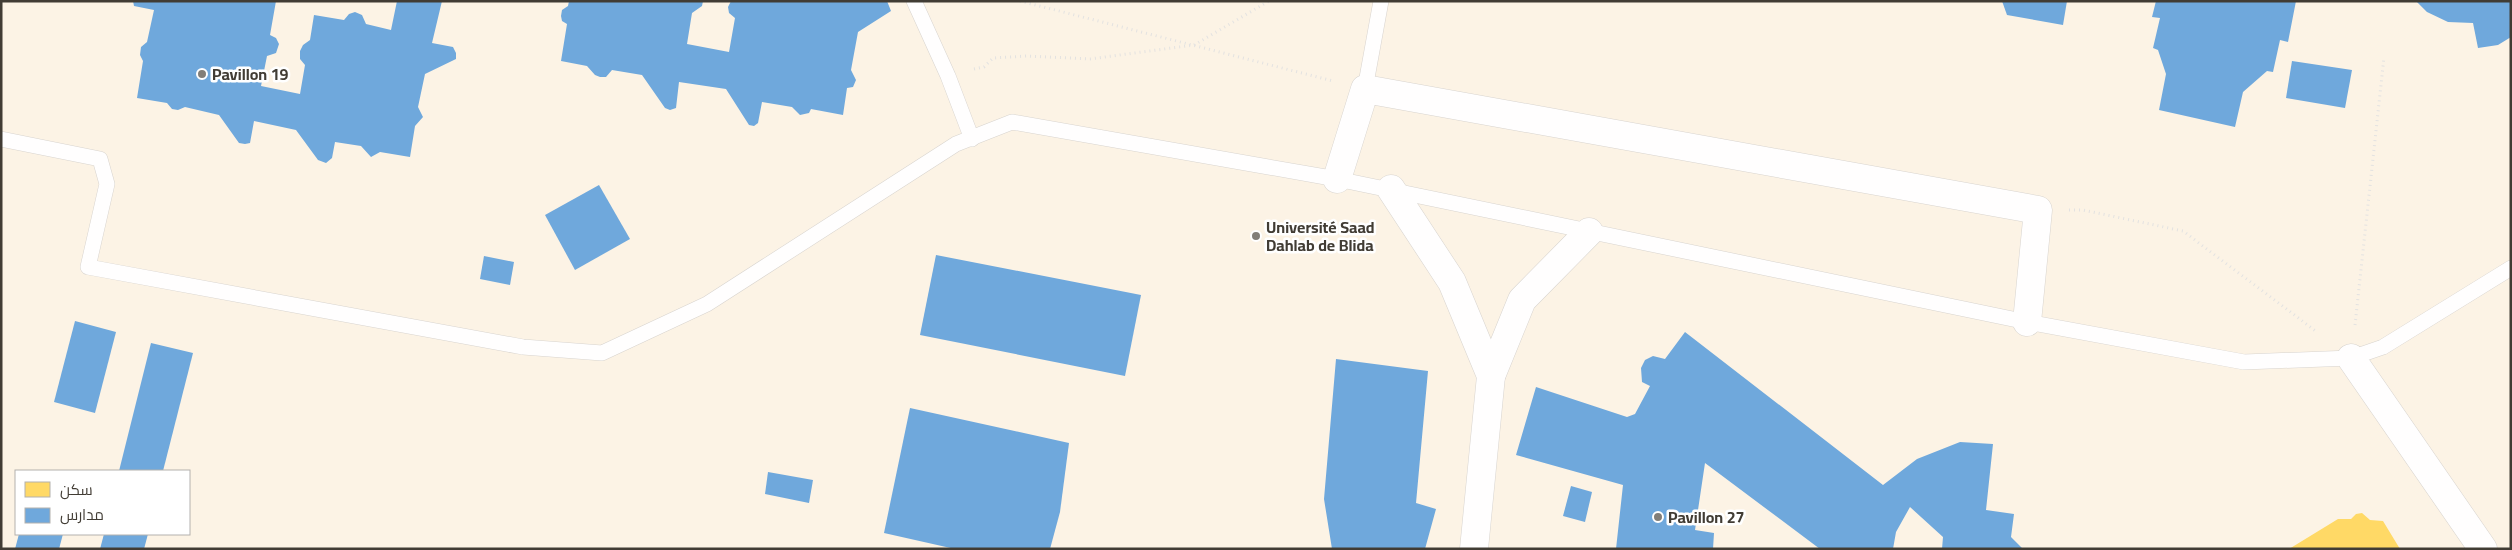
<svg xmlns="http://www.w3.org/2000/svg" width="2512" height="550" viewBox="0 0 2512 550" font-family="Georgia,Cairo,serif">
<rect width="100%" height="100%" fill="#fcfaf7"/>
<path fill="#fcf3e5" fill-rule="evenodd" d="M1,1H2511V549H1ZM16,471H189V534H16Z"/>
<polygon fill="#ffd966" points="2362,513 2370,520 2383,521 2400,549 2289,549 2338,519 2351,519 2356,514"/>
<g fill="#6fa8dc">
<polygon points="133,1 276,1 270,35 276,38 279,44 276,53 267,56 261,86 300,94 305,65 300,59 300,51 303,45 310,40 314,15 344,20 349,14 355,12 362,15 366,24 391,30 397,1 442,1 432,43 453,47 456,53 456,59 425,74 418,107 423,117 415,126 410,157 380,152 371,157 361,146 335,142 332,158 326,163 318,160 296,130 254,121 250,143 245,144 239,143 219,115 185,107 178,110 172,109 167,103 137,98 143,61 140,55 141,47 147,42 154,10 134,6"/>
<polygon points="569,1 703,1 702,6 692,13 687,44 729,52 735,18 729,13 728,7 731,1 887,1 891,11 858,32 851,70 856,80 853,87 847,88 843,115 811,109 809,113 800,115 792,107 762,102 758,123 754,126 749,125 726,89 679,82 676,108 670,110 665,108 642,75 612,70 606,77 600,77 595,75 587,66 561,61 567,24 562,21 561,16 562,10 568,6"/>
<polygon points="2002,1 2067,1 2063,25 2007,15"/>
<polygon points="2156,1 2296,1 2288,42 2280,40 2273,72 2267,71 2243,92 2235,127 2159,110 2166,74 2158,50 2153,48 2160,18 2152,17"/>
<polygon points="2416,1 2511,1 2511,37 2498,45 2478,48 2473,23 2448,22 2427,12"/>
<polygon points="2292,61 2352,70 2345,108 2286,98"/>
<polygon points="599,185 630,239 575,270 545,215"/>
<polygon points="936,255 1141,295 1125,376 920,335"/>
<polygon points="484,256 514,262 510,285 480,279"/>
<polygon points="75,321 116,332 95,413 54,402"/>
<polygon points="1685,332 1883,485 1917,459 1960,442 1993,444 1986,510 2014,514 2011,537 2023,549 1942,549 1943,537 1910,507 1896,532 1893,549 1820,549 1705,463 1695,530 1714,533 1713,549 1616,549 1623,485 1516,455 1536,387 1627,417 1635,414 1650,386 1642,382 1641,368 1645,360 1653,356 1665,359"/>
<polygon points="151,343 193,353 163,471 119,471"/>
<polygon points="1336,359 1428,371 1416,503 1436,509 1425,549 1332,549 1324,499"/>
<polygon points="910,408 1069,443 1060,512 1050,549 955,549 884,533"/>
<polygon points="768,472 813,480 809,503 765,494"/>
<polygon points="1571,486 1592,492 1585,522 1563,516"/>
<polygon points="19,534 63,534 59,549 15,549"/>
<polygon points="104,534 148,534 144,549 100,549"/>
</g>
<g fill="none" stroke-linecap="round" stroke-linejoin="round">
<g stroke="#d8d4cf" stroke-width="16">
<g id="lane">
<polyline points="914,1 948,76 972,139"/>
<polyline points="1365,89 1381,1"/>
<polyline points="1,139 100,159 107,184 88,267 523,347 602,353 707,304 956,144 1012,122 1337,179 2027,322 2244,362 2351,358 2383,347 2511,268"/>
</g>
</g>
<g stroke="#d8d4cf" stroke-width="29">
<g id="street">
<polyline points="1337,179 1365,89 2038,210 2027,322"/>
<polyline points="1391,189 1452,282 1491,376 1474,549"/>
<polyline points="2351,358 2483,549"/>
<polyline points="1491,376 1522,300 1589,232"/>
</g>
</g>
<g stroke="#e3e2e1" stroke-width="3" stroke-dasharray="1 4" stroke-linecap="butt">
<polyline points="1020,1 1333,81"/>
<polyline points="974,69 984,67 993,58 1027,56 1090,59 1194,45 1269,1"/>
<polyline points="2069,210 2083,210 2183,231 2317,332"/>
<polyline points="2355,325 2384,57"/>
</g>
<use href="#lane" stroke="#fffefe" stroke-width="15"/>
<use href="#street" stroke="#fffefe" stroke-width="28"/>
</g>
<g fill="#827e78" stroke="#fff" stroke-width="2">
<circle cx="202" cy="74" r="5"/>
<circle cx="1256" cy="236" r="5"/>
<circle cx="1658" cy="517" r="5"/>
</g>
<g text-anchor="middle" stroke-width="5" stroke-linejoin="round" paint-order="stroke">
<g font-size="16" font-weight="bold" fill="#413c34" stroke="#fff" text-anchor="start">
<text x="212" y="80">Pavillon 19</text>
<text x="1266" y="233">Université Saad<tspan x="1266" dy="18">Dahlab de Blida</tspan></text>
<text x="1668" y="523">Pavillon 27</text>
</g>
</g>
<rect width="2512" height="550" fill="none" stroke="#413c34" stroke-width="5"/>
<rect x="15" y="470" width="175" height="65" fill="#ffffff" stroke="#b3b1ae"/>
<rect x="25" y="482" width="25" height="15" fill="#ffd966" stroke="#b3b1ae"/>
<text x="60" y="495" font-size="15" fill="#413c34">سكن</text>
<rect x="25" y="508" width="25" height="15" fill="#6fa8dc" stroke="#b3b1ae"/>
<text x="60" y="520" font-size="15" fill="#413c34">مدارس</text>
</svg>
